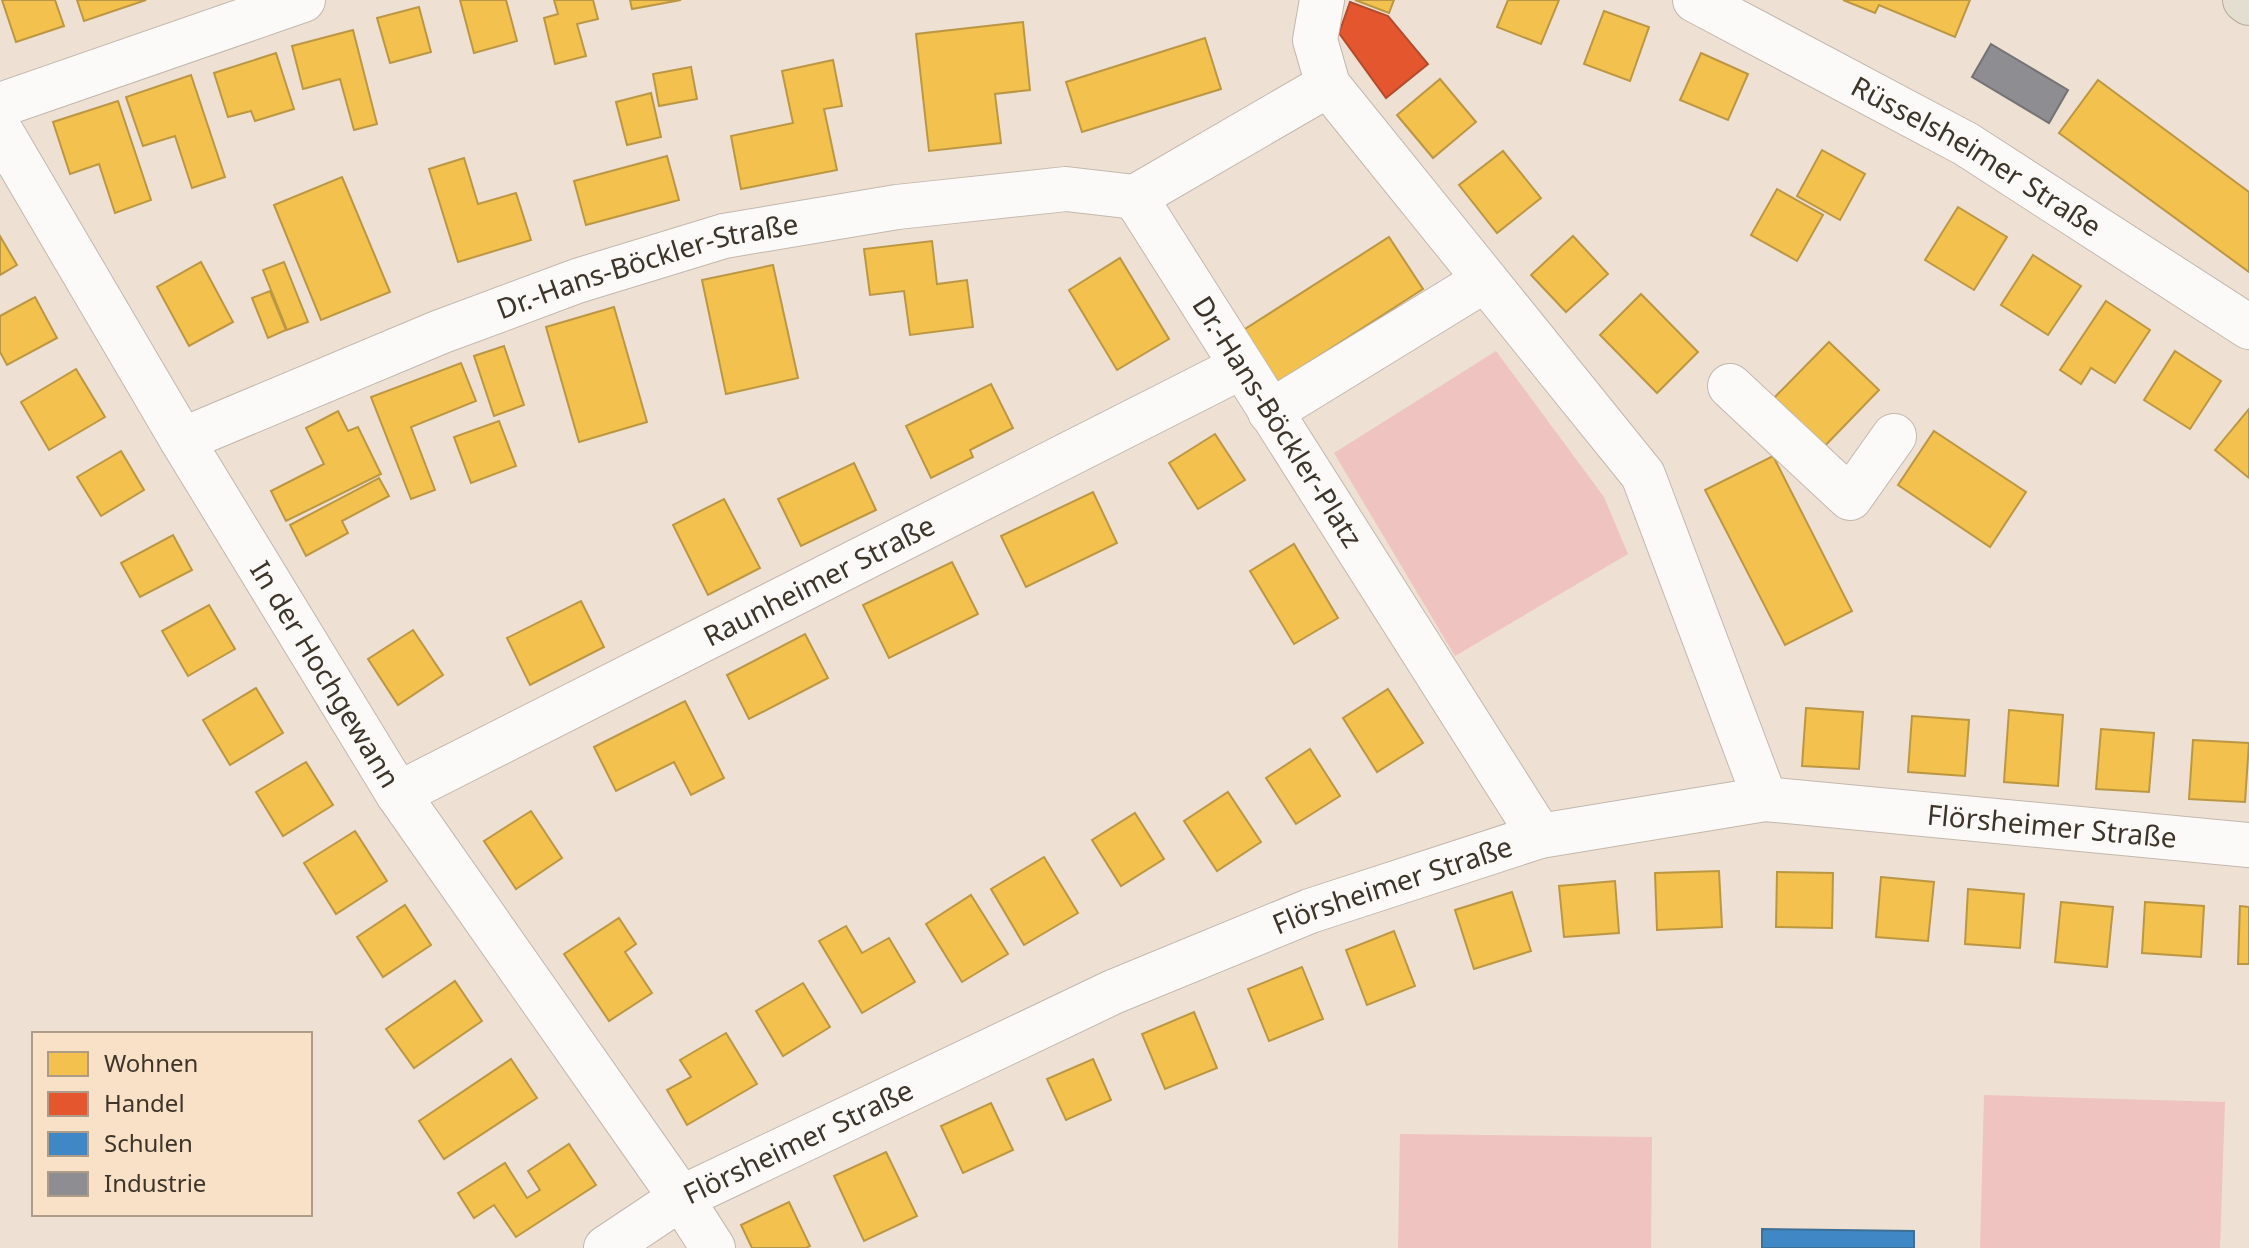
<svg xmlns="http://www.w3.org/2000/svg" width="2249" height="1248" viewBox="0 0 2249 1248" font-family="'Noto Sans',sans-serif">
<rect width="100%" height="100%" fill="#eee0d2"/>
<g fill="#efc3bf">
<polygon points="1496,351 1604,497 1628,554 1455,656 1334,453"/>
<polygon points="1984,1095 2225,1102 2220,1248 1980,1248"/>
<polygon points="1400,1134 1652,1137 1651,1248 1398,1248"/>
</g>
<g fill="#f2c14e" stroke="#bc9743" stroke-width="2">
<polygon points="2,0 55,0 64,26 16,42"/>
<polygon points="77,0 146,0 84,21"/>
<polygon points="460,0 506,0 517,41 474,53"/>
<polygon points="554,0 593,0 598,19 577,24 586,56 555,64 544,18 558,14"/>
<polygon points="630,0 681,0 632,9"/>
<polygon points="1355,0 1394,0 1389,13"/>
<polygon points="1508,0 1559,0 1541,44 1497,27"/>
<polygon points="1843,0 1970,0 1955,37 1879,5 1875,13"/>
<polygon points="419,7 431,52 390,63 377,18"/>
<polygon points="1604,11 1649,27 1630,81 1584,64"/>
<polygon points="1023,22 1030,90 995,94 1001,143 929,151 916,34"/>
<polygon points="353,30 377,124 354,130 340,79 303,89 292,46"/>
<polygon points="1205,38 1221,89 1082,132 1066,82"/>
<polygon points="276,53 294,109 255,121 251,111 228,117 214,73"/>
<polygon points="1701,53 1748,74 1728,120 1680,100"/>
<polygon points="833,60 842,106 824,109 837,170 741,189 731,136 793,123 782,71"/>
<polygon points="691,67 697,99 659,106 653,74"/>
<polygon points="191,75 225,177 192,188 175,136 143,146 126,97"/>
<polygon points="1440,79 1476,122 1433,158 1397,115"/>
<polygon points="2098,80 2249,192 2249,272 2059,133"/>
<polygon points="651,93 661,137 627,145 616,102"/>
<polygon points="118,101 151,200 115,213 99,164 70,174 53,122"/>
<polygon points="1822,150 1865,174 1840,220 1797,196"/>
<polygon points="1503,151 1541,198 1497,233 1459,185"/>
<polygon points="667,156 679,200 586,225 574,181"/>
<polygon points="464,158 478,204 516,193 531,240 458,262 429,169"/>
<polygon points="342,177 390,292 321,320 274,205"/>
<polygon points="1777,189 1823,215 1797,261 1751,235"/>
<polygon points="1958,207 2007,237 1974,290 1925,260"/>
<polygon points="0,236 17,265 0,275"/>
<polygon points="1573,236 1608,274 1566,312 1531,275"/>
<polygon points="1389,237 1423,289 1268,389 1234,336"/>
<polygon points="932,241 937,284 967,280 973,327 910,335 904,291 870,295 864,249"/>
<polygon points="2033,255 2081,286 2048,335 2001,305"/>
<polygon points="1120,258 1169,339 1117,370 1069,290"/>
<polygon points="201,262 233,322 189,346 157,287"/>
<polygon points="284,262 308,322 287,330 263,270"/>
<polygon points="773,265 798,378 726,394 702,280"/>
<polygon points="270,291 286,330 268,338 252,298"/>
<polygon points="1641,294 1698,352 1657,393 1600,335"/>
<polygon points="35,297 57,338 7,365 0,352 0,316"/>
<polygon points="2106,301 2150,330 2115,383 2091,368 2081,384 2060,370"/>
<polygon points="614,307 647,422 579,442 546,327"/>
<polygon points="1829,342 1879,390 1817,454 1767,405"/>
<polygon points="504,346 524,405 494,416 474,356"/>
<polygon points="2175,351 2221,381 2190,429 2144,400"/>
<polygon points="461,363 476,401 411,427 435,490 411,499 371,397"/>
<polygon points="76,369 105,417 49,450 21,402"/>
<polygon points="991,384 1013,428 970,450 973,457 931,478 906,426"/>
<polygon points="2249,409 2249,478 2215,450"/>
<polygon points="338,411 348,431 358,427 381,474 286,521 271,491 324,464 306,428"/>
<polygon points="499,421 516,466 471,483 454,437"/>
<polygon points="1934,431 2026,492 1990,547 1898,485"/>
<polygon points="1215,434 1245,480 1198,509 1169,463"/>
<polygon points="121,451 144,490 101,516 77,477"/>
<polygon points="1773,456 1852,611 1785,645 1705,490"/>
<polygon points="854,463 876,510 801,546 778,499"/>
<polygon points="379,478 389,496 342,521 348,533 306,556 290,525"/>
<polygon points="1093,492 1117,543 1026,587 1001,536"/>
<polygon points="724,499 760,568 708,595 673,525"/>
<polygon points="173,535 192,570 140,597 121,563"/>
<polygon points="1294,544 1338,618 1294,644 1250,571"/>
<polygon points="952,562 978,614 889,658 863,605"/>
<polygon points="581,601 604,647 530,685 507,638"/>
<polygon points="209,605 235,649 188,676 162,631"/>
<polygon points="413,630 443,675 398,705 368,659"/>
<polygon points="805,634 828,678 749,719 727,675"/>
<polygon points="256,688 283,733 230,765 203,720"/>
<polygon points="1388,689 1423,743 1377,772 1343,718"/>
<polygon points="685,701 724,778 691,795 674,762 616,791 594,747"/>
<polygon points="1806,708 1863,712 1859,769 1802,766"/>
<polygon points="2009,710 2063,715 2058,786 2004,782"/>
<polygon points="1912,716 1969,720 1965,776 1908,772"/>
<polygon points="2101,729 2154,733 2149,792 2096,789"/>
<polygon points="2193,740 2249,743 2245,802 2189,799"/>
<polygon points="1310,749 1340,796 1296,824 1266,778"/>
<polygon points="306,762 333,805 283,836 256,792"/>
<polygon points="1228,792 1261,842 1217,871 1184,821"/>
<polygon points="531,811 562,858 516,889 484,841"/>
<polygon points="1135,813 1164,859 1121,886 1092,840"/>
<polygon points="355,831 387,881 336,914 304,863"/>
<polygon points="1044,857 1078,913 1024,945 991,889"/>
<polygon points="1719,871 1722,927 1657,930 1655,873"/>
<polygon points="1777,872 1833,873 1832,928 1776,927"/>
<polygon points="1881,877 1934,882 1928,941 1876,937"/>
<polygon points="1615,881 1619,933 1564,937 1559,886"/>
<polygon points="1968,889 2024,894 2020,948 1965,944"/>
<polygon points="1512,892 1531,951 1474,969 1455,910"/>
<polygon points="971,895 1008,954 962,982 926,924"/>
<polygon points="2061,902 2113,907 2107,967 2055,962"/>
<polygon points="2145,902 2204,906 2201,957 2142,953"/>
<polygon points="405,905 431,945 383,977 357,937"/>
<polygon points="2240,906 2249,907 2249,964 2238,964"/>
<polygon points="619,918 636,944 625,952 652,993 609,1021 564,954"/>
<polygon points="846,926 862,953 889,938 915,982 862,1013 819,941"/>
<polygon points="1394,931 1415,986 1367,1005 1346,950"/>
<polygon points="1302,967 1323,1019 1269,1041 1248,989"/>
<polygon points="455,981 482,1021 414,1068 386,1029"/>
<polygon points="803,983 830,1027 783,1056 756,1011"/>
<polygon points="1194,1012 1217,1068 1165,1089 1142,1034"/>
<polygon points="726,1033 757,1084 687,1125 667,1090 691,1077 680,1060"/>
<polygon points="511,1059 537,1098 444,1159 419,1121"/>
<polygon points="1093,1059 1111,1100 1066,1120 1047,1079"/>
<polygon points="991,1103 1013,1150 963,1173 941,1126"/>
<polygon points="569,1144 596,1185 516,1237 494,1205 474,1218 458,1193 505,1163 527,1198 540,1190 528,1171"/>
<polygon points="886,1152 917,1216 864,1241 834,1176"/>
<polygon points="789,1202 810,1246 806,1248 752,1248 741,1225"/>
</g>
<polygon fill="#e4572e" stroke="#b24c2d" stroke-width="2" points="1350,2 1388,16 1428,64 1386,98 1339,33"/>
<polygon fill="#3f88c5" stroke="#3e6f96" stroke-width="2" points="1762,1229 1914,1231 1914,1248 1762,1248"/>
<polygon fill="#8d8d92" stroke="#757273" stroke-width="2" points="1991,44 2068,90 2049,123 1972,77"/>
<g fill="none" stroke-linecap="round" stroke-linejoin="round">
<g stroke="#c3b8ae" stroke-width="46">
<g id="minor">
<polyline points="1322,0 1315,40 1328,85 1643,475 1765,799"/>
<path id="s1" d="M1695,0L1966,144L2249,327"/>
<polyline points="0,105 303,0"/>
<path id="s2" d="M0,130L182,440L398,794L681,1198L713,1248"/>
<path id="s3" d="M1135,197L1540,836"/>
<polyline points="1135,197 1328,85"/>
<polyline points="1730,386 1850,498 1894,436"/>
<polyline points="1270,412 1485,280"/>
<path id="s4" d="M182,440L440,332L577,281L724,236L897,207L1066,189L1135,197"/>
<path id="s5" d="M398,794L1241,367"/>
<path id="s6" d="M606,1248L681,1198L1113,992L1310,911L1540,836L1765,799L2249,845"/>
</g>
</g>
<g stroke="#b6ac99" stroke-width="46">
<polyline id="highway" points="2245,0 2249,3"/>
</g>
<use href="#minor" stroke="#fcfaf8" stroke-width="44"/>
<use href="#highway" stroke="#e3ded0" stroke-width="44"/>
</g>
<g text-anchor="middle" stroke-width="8" stroke-linejoin="round" paint-order="stroke">
<g font-size="28" fill="#3d342a" stroke="#f9e1c7">
<text dy="10" stroke="none"><textPath href="#s1" startOffset="322">Rüsselsheimer Straße</textPath></text>
<text dy="10" stroke="none"><textPath href="#s4" startOffset="498">Dr.-Hans-Böckler-Straße</textPath></text>
<text dy="10" stroke="none"><textPath href="#s3" startOffset="266">Dr.-Hans-Böckler-Platz</textPath></text>
<text dy="10" stroke="none"><textPath href="#s5" startOffset="472">Raunheimer Straße</textPath></text>
<text dy="10" stroke="none"><textPath href="#s2" startOffset="634">In der Hochgewann</textPath></text>
<text dy="10" stroke="none"><textPath href="#s6" startOffset="1540">Flörsheimer Straße</textPath></text>
<text dy="10" stroke="none"><textPath href="#s6" startOffset="868">Flörsheimer Straße</textPath></text>
<text dy="10" stroke="none"><textPath href="#s6" startOffset="220">Flörsheimer Straße</textPath></text>
</g>
</g>
<rect x="32" y="1032" width="280" height="184" fill="#f9e1c7" stroke="#ae9c88" stroke-width="2"/>
<rect x="48" y="1052" width="40" height="24" fill="#f2c14e" stroke="#ae9c88" stroke-width="2"/>
<text x="104" y="1072" font-size="24" fill="#3d342a">Wohnen</text>
<rect x="48" y="1092" width="40" height="24" fill="#e4572e" stroke="#ae9c88" stroke-width="2"/>
<text x="104" y="1112" font-size="24" fill="#3d342a">Handel</text>
<rect x="48" y="1132" width="40" height="24" fill="#3f88c5" stroke="#ae9c88" stroke-width="2"/>
<text x="104" y="1152" font-size="24" fill="#3d342a">Schulen</text>
<rect x="48" y="1172" width="40" height="24" fill="#8d8d92" stroke="#ae9c88" stroke-width="2"/>
<text x="104" y="1192" font-size="24" fill="#3d342a">Industrie</text>
</svg>
